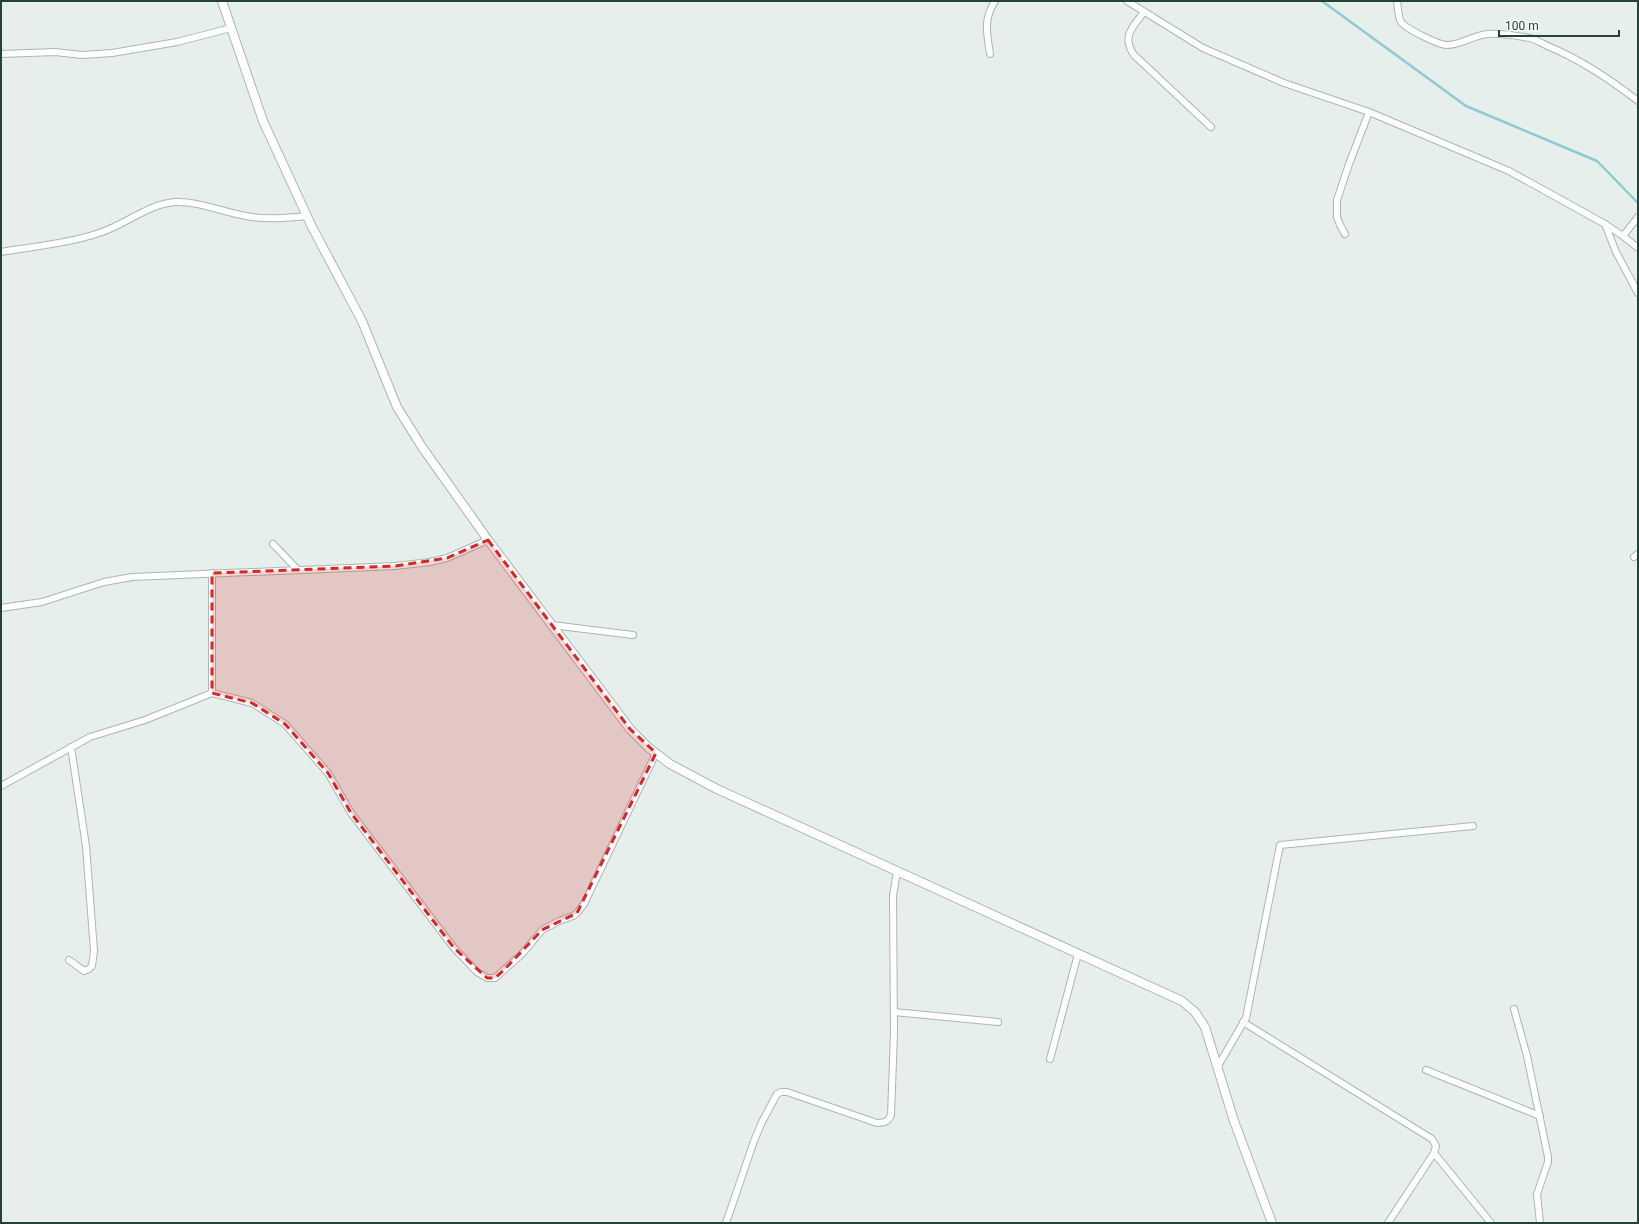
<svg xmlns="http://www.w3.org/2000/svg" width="1639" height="1224" viewBox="0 0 1639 1224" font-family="Roboto,sans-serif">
<rect width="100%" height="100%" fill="#e6efeb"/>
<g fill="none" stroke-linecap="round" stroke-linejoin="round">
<polyline stroke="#8ec9d4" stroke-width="2.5" points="1322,1 1466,106 1597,161 1638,203"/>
<g stroke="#a8b8b2" stroke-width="8">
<g id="minor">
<polyline points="1127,1 1203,48 1284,83 1369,112 1509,171 1605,224 1623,236 1638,217"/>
<path d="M1397,1C1398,7 1398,17 1401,22C1406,29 1439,45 1447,45C1462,45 1473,35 1488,34C1501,33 1517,36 1530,38C1537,40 1543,44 1550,47C1581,60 1611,80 1638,101"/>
<path d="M1144,12C1133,27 1121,36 1134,55L1211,127"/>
<polyline points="1,54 55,52 82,55 112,53 177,42 231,28"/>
<path d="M990,54C987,33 983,20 995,1"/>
<polyline points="1605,224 1616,252 1638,293"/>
<polyline points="1345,234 1340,225 1337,217 1337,200 1349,164 1369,112"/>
<polyline points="1623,236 1638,248"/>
<path d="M1,252C32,247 70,243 99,233C125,225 148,204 175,202C198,201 223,212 246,216C266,220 287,218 307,216"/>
<polyline points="273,544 297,569"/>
<polyline points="1634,557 1638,554"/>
<polyline points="212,573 212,693 252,703 285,724 328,773 351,813 454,948 477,972 487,978 495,978 522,954 542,930 559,921 573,916 577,913 584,904 656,753"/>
<polyline points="1,608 42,602 104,582 132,577 395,566 430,562 447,558 488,540"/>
<polyline points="552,625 633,635"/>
<polyline points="1,786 90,737 145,720 212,693"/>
<polyline points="69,960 84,971 89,969 92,966 94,951 86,846 71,747"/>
<polyline points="1514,1009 1527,1056 1548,1157 1548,1162 1537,1194 1540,1223"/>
<polyline points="894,1012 998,1022"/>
<polyline points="1243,1022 1432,1139 1436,1146 1434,1153 1388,1223"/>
<polyline points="1050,1059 1078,954"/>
<polyline points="1218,1066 1246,1018 1280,845 1473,826"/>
<polyline points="1426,1070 1540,1116"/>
<polyline points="1434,1153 1491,1223"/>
<path d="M726,1223L754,1141L762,1122L777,1094L781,1092H787L877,1123C884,1123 888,1122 891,1115L894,1033L893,896L897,872"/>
</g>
</g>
<g stroke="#a8b8b2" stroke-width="10">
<polyline id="tertiary" points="222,1 263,121 312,227 362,321 397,407 422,447 488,540 630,729 649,748 670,764 717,789 1182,1001 1195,1012 1205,1027 1234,1121 1272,1223"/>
</g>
<use href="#minor" stroke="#fff" stroke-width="6"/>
<use href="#tertiary" stroke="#fff" stroke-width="8"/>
</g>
<path fill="#d62828" fill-opacity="0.2" stroke="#d62828" stroke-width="3" stroke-dasharray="8 5" stroke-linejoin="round" d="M488,540L630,729L656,753L577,913L542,930L503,971L495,978H487L454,948L351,813L328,773L285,724L252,703L212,693V573L395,566L447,558Z"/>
<rect width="1639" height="1224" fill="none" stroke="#24423a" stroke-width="4"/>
<path d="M1499 30v6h120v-6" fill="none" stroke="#24423a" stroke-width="2"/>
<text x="1505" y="30" font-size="12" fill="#24423a" stroke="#f7fbf9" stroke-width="3" paint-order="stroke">100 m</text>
</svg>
